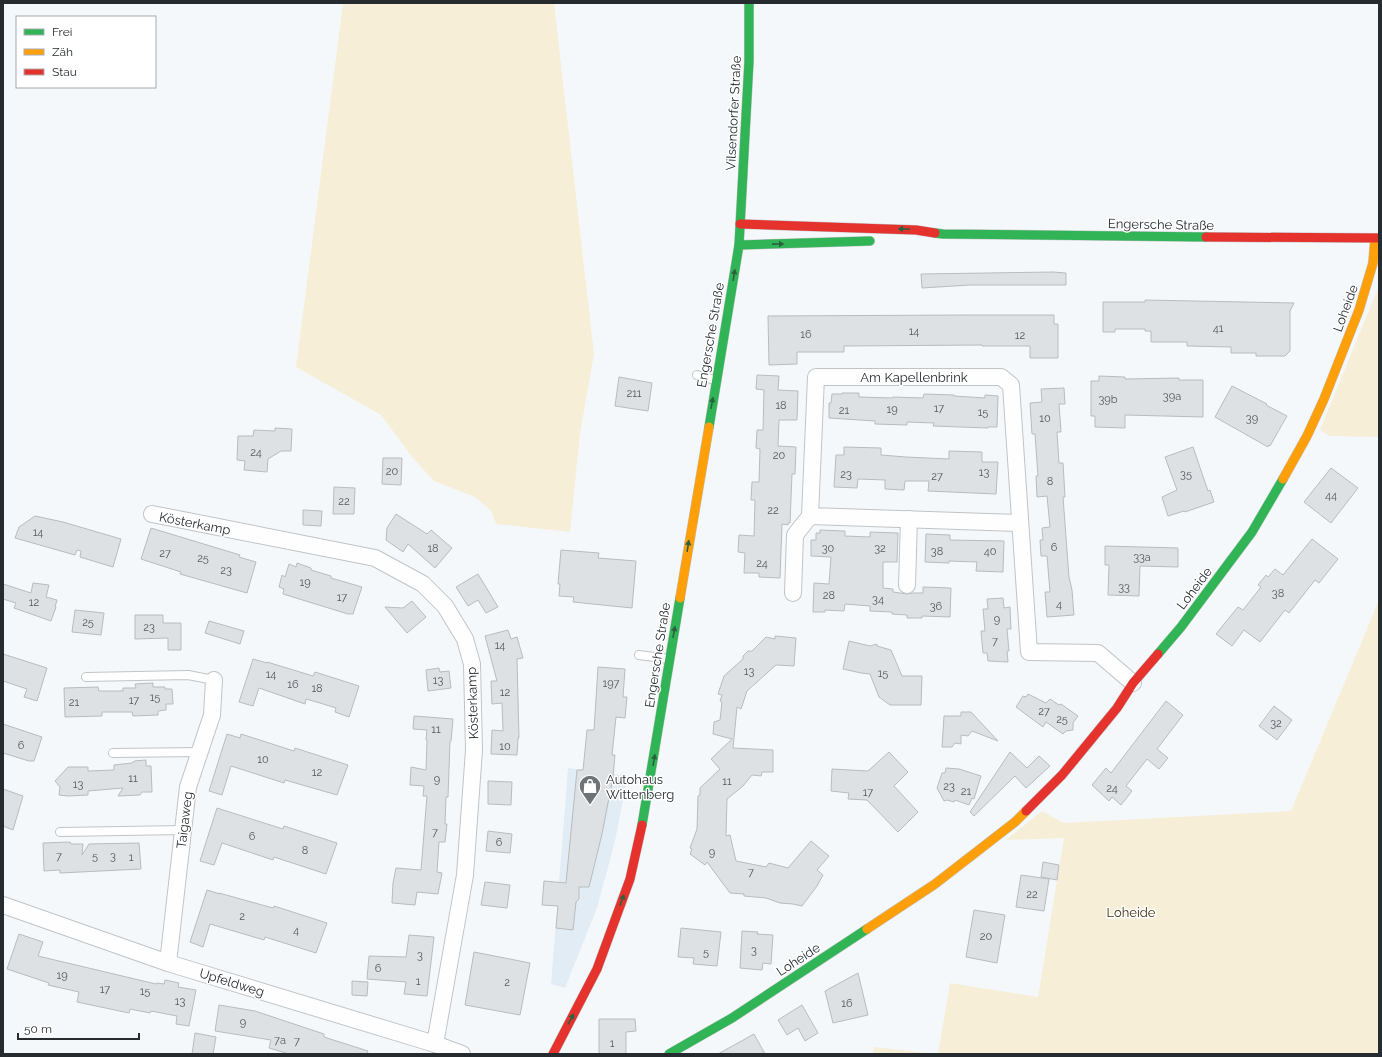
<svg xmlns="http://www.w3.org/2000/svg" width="1382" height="1057" viewBox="0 0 1382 1057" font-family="Raleway,sans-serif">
<rect width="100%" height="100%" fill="#f5f8fb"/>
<polygon fill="#e2ecf5" points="568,768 628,776 615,841 597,908 565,988 551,984"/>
<g fill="#f7eed8">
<polygon points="343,3 554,3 594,354 580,434 570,532 496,524 491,511 475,497 434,481 413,458 381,415 296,367"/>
<polygon points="1379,286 1379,437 1330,436 1320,430"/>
<polygon points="1379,600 1379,1054 938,1054 950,983 1038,997 1064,838 1006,840 1042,811 1064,823 1291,811"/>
<polygon points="874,1047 935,1054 873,1054"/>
</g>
<g fill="#dde1e4" stroke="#b8bcbf">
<polygon points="1053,272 1066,273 1066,285 970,285 922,288 921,274"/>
<polygon points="1145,300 1294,303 1290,311 1290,351 1285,356 1256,356 1256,353 1231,353 1231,347 1187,346 1187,342 1151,342 1151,331 1145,331 1145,329 1115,329 1115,332 1103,332 1103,302 1145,302"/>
<polygon points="966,315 1054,315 1054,324 1058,324 1058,358 1030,358 1030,346 982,346 982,345 844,346 844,352 797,352 797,364 769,365 768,316"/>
<polygon points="757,375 779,376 778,390 798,391 797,420 779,420 778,446 796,447 795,474 792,474 790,523 788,523 788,525 782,524 780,578 759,577 759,573 744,573 745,553 738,552 739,535 754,536 755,500 751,500 752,482 759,482 760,449 756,448 757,430 763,430 764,390 756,389"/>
<polygon points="1099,376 1125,377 1125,379 1179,378 1179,380 1203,380 1203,417 1125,415 1125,428 1095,427 1095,416 1091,416 1091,381 1099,381"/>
<polygon points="619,377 652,383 648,411 615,406"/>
<polygon points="1232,386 1267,404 1266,405 1287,416 1270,446 1269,445 1268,447 1215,417"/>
<polygon points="1064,388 1065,404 1059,404 1061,432 1057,432 1059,463 1063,463 1065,497 1063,497 1069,577 1072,590 1074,615 1047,617 1045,592 1050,592 1047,556 1041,556 1040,540 1043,540 1042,528 1050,527 1047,496 1037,497 1036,476 1038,476 1035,434 1032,434 1030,403 1042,402 1041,389"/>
<polygon points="842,393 859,393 859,397 893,398 893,397 923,398 924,394 954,395 954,396 985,398 985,395 998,396 997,427 988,427 988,428 933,426 934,423 907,422 907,425 875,424 875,421 829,418 829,403 831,403 832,394 842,394"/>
<polygon points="275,428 292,429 291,451 281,451 268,459 267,472 244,470 245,461 237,460 238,436 253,436 254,430 275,431"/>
<polygon points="844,447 881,448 881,455 906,457 949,459 949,451 982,452 982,462 998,462 996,494 928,491 929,481 905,481 904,490 885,489 885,480 858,479 857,488 834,487 836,455 844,455"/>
<polygon points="1193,447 1208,491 1210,490 1214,502 1185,512 1184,511 1168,516 1162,497 1177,490 1165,457"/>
<polygon points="383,458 402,458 401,485 382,484"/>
<polygon points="1331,468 1358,488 1331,523 1304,502"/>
<polygon points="334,487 355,488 354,514 333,514"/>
<polygon points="303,510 322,511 321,526 303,525"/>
<polygon points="396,514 427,534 431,530 452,548 435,568 408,544 403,552 386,540 387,528"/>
<polygon points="35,516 63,522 121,539 113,567 80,557 81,551 77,550 75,555 15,538 19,527"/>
<polygon points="151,528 240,555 239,557 256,562 247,593 180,574 181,572 141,559"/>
<polygon points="820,530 845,531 845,536 870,537 870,532 898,533 897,562 883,562 883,588 893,589 893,592 907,594 912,593 923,593 923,587 951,588 950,617 922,616 922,618 907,618 907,615 892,614 892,612 870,611 870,606 845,604 844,611 825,610 825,612 813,612 814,583 829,584 831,557 811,556 811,540 816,540 816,533 820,533"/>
<polygon points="926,534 950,535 950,540 1004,541 1003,572 976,571 977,562 949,561 949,563 925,562"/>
<polygon points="1312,539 1338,559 1319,583 1315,580 1289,613 1285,610 1260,642 1244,630 1232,646 1216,634 1238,607 1243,610 1261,587 1258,585 1266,575 1268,577 1275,569 1283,575"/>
<polygon points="1105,546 1178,548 1178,567 1140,566 1139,596 1108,595 1109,565 1105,565"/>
<polygon points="561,550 599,553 598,558 636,561 632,608 573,602 574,597 559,596 560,584 558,584"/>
<polygon points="297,563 311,568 311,570 331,576 331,578 362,587 353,614 348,614 283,594 284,589 279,587 282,575 285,577 289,564 296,567"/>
<polygon points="478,574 498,607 486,613 478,600 468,606 456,587"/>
<polygon points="33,583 49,585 46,597 57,600 55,607 56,607 51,621 14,608 16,603 3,599 3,584 31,593"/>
<polygon points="1003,598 1004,608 1010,607 1011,629 1007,629 1009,651 1007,651 1008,662 988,661 987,653 983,653 981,631 985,631 983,609 988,609 987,599"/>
<polygon points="412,601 426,617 407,633 385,607 403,608"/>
<polygon points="75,610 104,613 101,635 72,632"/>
<polygon points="135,615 163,615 163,623 181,623 181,650 168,650 168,638 135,639"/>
<polygon points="209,621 244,631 240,644 205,633"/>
<polygon points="508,630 511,639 517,637 523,658 517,659 519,738 518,738 517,755 491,754 492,730 503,731 502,703 492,704 491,681 497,681 485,636"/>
<polygon points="775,636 796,638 794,666 776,665 747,691 741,709 737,707 733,748 773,750 773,772 762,772 761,776 752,775 743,786 727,799 726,836 730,835 736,861 766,867 769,863 788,868 811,841 829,856 817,870 823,875 817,886 802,906 793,904 780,903 766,898 744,896 744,894 730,893 707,862 705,865 690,854 692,849 690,848 697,829 698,796 700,795 700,788 720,769 711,759 732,739 713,734 714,722 720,720 722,702 720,701 722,695 718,694 724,676 743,659 743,656 748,651 752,651 766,637 775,639"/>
<polygon points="849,641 870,646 877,644 877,646 891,650 902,676 922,676 921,705 890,705 879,697 870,674 861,673 843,669"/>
<polygon points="3,654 47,668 37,701 24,697 27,689 3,681"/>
<polygon points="253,659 267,663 267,662 313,676 315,672 359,686 349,717 335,712 336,708 320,703 306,699 305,704 259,688 253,706 239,702"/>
<polygon points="598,667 625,669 623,697 627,697 625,718 616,717 612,755 615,755 613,777 602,834 589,887 579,887 579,899 576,902 573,930 556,928 558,906 542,905 544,881 566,883 577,770 583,770 587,730 594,730"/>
<polygon points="439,668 440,672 449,671 451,688 428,691 426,670"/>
<polygon points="153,683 153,687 165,687 165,689 172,689 173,704 166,704 166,710 158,711 158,715 133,716 132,712 102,712 102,716 65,717 64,688 98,687 99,691 123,691 123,688 136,688 135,684"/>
<polygon points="1028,694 1046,703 1050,699 1059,705 1061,704 1078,716 1073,723 1073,730 1066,731 1063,734 1046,722 1043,727 1016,707 1023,696 1026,697"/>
<polygon points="1166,701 1183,715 1157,749 1168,758 1159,769 1147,759 1126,786 1132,791 1121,805 1112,797 1109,801 1092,785 1106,768 1111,773"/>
<polygon points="1274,706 1292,720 1277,740 1259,726"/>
<polygon points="961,712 971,712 998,741 972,731 968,736 961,735 961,744 955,743 952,747 942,747 944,716 961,716"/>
<polygon points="414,716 453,719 451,741 450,741 448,797 446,797 445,824 447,824 445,842 439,842 437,872 442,873 438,894 417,892 415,905 392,903 393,883 396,868 421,870 427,796 423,796 424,786 410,785 411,767 426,770 427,740 426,740 427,730 413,729"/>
<polygon points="3,724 42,737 34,761 29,761 3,753"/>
<polygon points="227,734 240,738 241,734 294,751 295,748 348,765 337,795 285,780 284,783 231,766 222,795 209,791"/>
<polygon points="889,752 908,772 894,786 918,812 898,832 867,800 848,799 849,793 831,791 832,769 868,771"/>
<polygon points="1010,752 1027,768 1039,756 1050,766 1026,788 1015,776 974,816 970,812"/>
<polygon points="146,760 146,766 151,766 152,792 142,792 140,795 118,796 123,788 88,791 88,795 68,796 59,795 60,787 55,781 68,767 88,767 88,771 114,770 114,765 132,763 134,761"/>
<polygon points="946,768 959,769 981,776 974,799 972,798 969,805 955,800 954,802 947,800 944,801 937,788 942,773 945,773"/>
<polygon points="488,781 512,782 511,805 488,804"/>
<polygon points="3,789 23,796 13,830 3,826"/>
<polygon points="217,808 283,829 284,826 337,843 326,874 274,857 273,860 222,843 214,865 200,861"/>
<polygon points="488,831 512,834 510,853 486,851"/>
<polygon points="70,842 71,844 83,844 82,855 89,844 139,843 141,869 60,873 60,870 44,871 43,843"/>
<polygon points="1043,862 1059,865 1057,880 1041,877"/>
<polygon points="1021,875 1049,879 1044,911 1016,907"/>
<polygon points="485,882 510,885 507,908 481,905"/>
<polygon points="207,890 220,894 219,893 273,908 274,906 327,923 316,953 265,937 264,940 210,924 203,947 190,942"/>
<polygon points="974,910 1005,915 997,963 966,957"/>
<polygon points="681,928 721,932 717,966 693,964 694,958 678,957"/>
<polygon points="742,931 758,932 757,934 773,935 771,964 763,963 762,970 740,968"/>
<polygon points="19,934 43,942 38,956 156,984 157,983 164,984 165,980 179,983 178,987 196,990 189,1026 176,1024 177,1016 151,1011 150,1013 130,1009 129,1013 77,1002 79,992 48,985 49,983 7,969"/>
<polygon points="409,935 434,937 427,996 404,994 406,982 367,979 369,956 406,957"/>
<polygon points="474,952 530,963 520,1015 465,1005"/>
<polygon points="858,973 868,1015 833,1023 825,991"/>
<polygon points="352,981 368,982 367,996 352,995"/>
<polygon points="219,1005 255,1011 324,1034 324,1037 368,1051 367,1054 289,1054 269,1048 271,1040 215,1031"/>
<polygon points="802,1005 818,1033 805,1041 798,1028 787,1035 778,1020"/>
<polygon points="599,1019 635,1019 636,1031 626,1032 626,1054 599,1054"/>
<polygon points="195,1033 216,1037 213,1054 192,1054"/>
<polygon points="754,1034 765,1054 718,1054"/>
</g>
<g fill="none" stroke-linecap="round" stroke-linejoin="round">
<g stroke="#c0c4c7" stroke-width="10">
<g id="lane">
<polyline points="697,375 715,380"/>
<polyline points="639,655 669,659"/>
<polyline points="86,677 188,675 214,680"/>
<polyline points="113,753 200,752"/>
<polyline points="60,832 183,830"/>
</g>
</g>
<g stroke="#c0c4c7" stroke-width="18">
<g id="street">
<polyline points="152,514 375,558 423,584 445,606 465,639 472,664 474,750 465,875 435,1044"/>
<polyline points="1020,523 810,516 816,377 1001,377 1011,385 1029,652 1098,653 1133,683"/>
<polyline points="907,585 909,519"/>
<polyline points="793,593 795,535 810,516"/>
<polyline points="3,905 168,963 435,1044 462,1054"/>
<polyline points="168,963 188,787 212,715 214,680"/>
</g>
</g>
<g stroke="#c0c4c7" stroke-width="10">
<g id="fast">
<polyline points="935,233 943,234 1206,237"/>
<polyline points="739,245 870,241"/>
<polyline points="709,427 739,245 749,61 749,3"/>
<polyline points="1158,654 1181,627 1252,532 1283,479"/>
<polyline points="642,825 680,598"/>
<polyline points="669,1054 732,1018 867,929"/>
</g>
</g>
<g stroke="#c0c4c7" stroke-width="10">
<g id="slow">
<polyline points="1283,479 1307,436 1324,399 1359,310 1373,263 1375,238"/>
<polyline points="680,598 709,427"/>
<polyline points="867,929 935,884 1015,822 1026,811"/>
</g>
</g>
<g stroke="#c0c4c7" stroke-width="10">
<g id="jam">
<polyline points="740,224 916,230 935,233"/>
<polyline points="1206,237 1379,238"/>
<polyline points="1026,811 1062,775 1117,708 1133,683 1158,654"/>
<polyline points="553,1054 597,969 630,879 642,825"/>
</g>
</g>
<use href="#lane" stroke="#fefefe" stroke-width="8"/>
<use href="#street" stroke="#fefefe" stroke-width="16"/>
<use href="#fast" stroke="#30b455" stroke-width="9"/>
<use href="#slow" stroke="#ff9f0a" stroke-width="9"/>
<use href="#jam" stroke="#e5322d" stroke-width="9"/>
</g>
<defs><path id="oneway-solid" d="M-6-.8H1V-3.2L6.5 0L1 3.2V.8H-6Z"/></defs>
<g fill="#2a623f">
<use href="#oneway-solid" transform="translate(904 229) rotate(-178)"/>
<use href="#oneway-solid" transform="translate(778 244) rotate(-1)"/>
<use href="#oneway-solid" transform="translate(734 275) rotate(-81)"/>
<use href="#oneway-solid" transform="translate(712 403) rotate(-80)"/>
<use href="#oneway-solid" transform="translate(688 546) rotate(-81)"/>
<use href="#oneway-solid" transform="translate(674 632) rotate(-80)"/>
<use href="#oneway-solid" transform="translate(654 760) rotate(-80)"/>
<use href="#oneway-solid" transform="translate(622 900) rotate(-70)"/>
<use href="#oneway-solid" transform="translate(571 1019) rotate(-62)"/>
</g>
<defs>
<g id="shop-pin" transform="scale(1.15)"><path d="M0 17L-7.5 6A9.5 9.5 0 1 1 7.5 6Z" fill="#6e7377" stroke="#fff"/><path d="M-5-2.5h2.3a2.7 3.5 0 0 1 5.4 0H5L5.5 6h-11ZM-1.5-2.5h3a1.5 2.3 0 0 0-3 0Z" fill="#fff"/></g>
</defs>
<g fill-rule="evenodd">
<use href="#shop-pin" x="590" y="786"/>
</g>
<g text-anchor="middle" stroke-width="3" stroke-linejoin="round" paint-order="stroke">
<g font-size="11" fill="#54585d">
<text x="1218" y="332">41</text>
<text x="914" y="335">14</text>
<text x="806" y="338">16</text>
<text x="1020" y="339">12</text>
<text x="634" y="397">211</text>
<text x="1172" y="400">39a</text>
<text x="1108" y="403">39b</text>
<text x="781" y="409">18</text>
<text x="939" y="412">17</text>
<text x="892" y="413">19</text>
<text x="844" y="414">21</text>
<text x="983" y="416">15</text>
<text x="1045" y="422">10</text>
<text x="1252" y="422">39</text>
<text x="256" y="456">24</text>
<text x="779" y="459">20</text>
<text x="392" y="475">20</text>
<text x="984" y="476">13</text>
<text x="846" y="478">23</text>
<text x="1186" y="478">35</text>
<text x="937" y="480">27</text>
<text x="1050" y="485">8</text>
<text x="1331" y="499">44</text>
<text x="344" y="505">22</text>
<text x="773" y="514">22</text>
<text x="38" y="536">14</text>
<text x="1054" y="551">6</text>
<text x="433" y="552">18</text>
<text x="828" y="552">30</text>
<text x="880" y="552">32</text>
<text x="937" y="555">38</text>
<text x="990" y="555">40</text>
<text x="165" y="557">27</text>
<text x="1142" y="561">33a</text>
<text x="203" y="562">25</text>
<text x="762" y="567">24</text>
<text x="226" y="574">23</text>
<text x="305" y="586">19</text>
<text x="1124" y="591">33</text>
<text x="1278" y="597">38</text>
<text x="829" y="599">28</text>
<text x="342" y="601">17</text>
<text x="878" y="603">34</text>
<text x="34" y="606">12</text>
<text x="1059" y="608">4</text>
<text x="936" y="610">36</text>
<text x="997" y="623">9</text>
<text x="88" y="626">25</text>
<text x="149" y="631">23</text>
<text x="995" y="645">7</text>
<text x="500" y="649">14</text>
<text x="749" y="675">13</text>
<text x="883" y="677">15</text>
<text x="271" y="678">14</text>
<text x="438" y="684">13</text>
<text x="611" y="687">197</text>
<text x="293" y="688">16</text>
<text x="317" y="692">18</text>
<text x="505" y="696">12</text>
<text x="155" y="701">15</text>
<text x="134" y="704">17</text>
<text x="74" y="706">21</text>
<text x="1044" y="715">27</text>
<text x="1062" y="723">25</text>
<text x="1276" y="727">32</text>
<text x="436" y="733">11</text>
<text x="21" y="749">6</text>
<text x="505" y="750">10</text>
<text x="263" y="763">10</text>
<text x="317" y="776">12</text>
<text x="133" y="782">11</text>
<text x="437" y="783">9</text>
<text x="727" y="785">11</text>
<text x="78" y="788">13</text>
<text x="949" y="790">23</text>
<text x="1112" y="792">24</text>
<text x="966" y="795">21</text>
<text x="868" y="796">17</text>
<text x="435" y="836">7</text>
<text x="252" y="840">6</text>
<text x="499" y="846">6</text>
<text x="305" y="854">8</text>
<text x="712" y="856">9</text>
<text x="59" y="860">7</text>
<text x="95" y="860">5</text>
<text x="113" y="860">3</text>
<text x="131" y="861">1</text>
<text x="751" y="876">7</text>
<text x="1032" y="898">22</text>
<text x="242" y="920">2</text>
<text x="296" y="934">4</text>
<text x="986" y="940">20</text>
<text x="754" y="954">3</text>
<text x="706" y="956">5</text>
<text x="420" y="959">3</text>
<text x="378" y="972">6</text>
<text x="62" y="979">19</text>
<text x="418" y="985">1</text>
<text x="507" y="986">2</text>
<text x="105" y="993">17</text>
<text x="145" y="995">15</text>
<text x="180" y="1005">13</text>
<text x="847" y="1007">16</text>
<text x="243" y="1026">9</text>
<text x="280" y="1044">7a</text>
<text x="297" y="1045">7</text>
<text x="612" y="1047">1</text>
</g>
<g font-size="13" fill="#262b30" stroke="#fff">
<text transform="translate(733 113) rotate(-87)" y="5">Vilsendorfer Straße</text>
<text transform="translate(1161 224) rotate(1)" y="5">Engersche Straße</text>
<text transform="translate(1345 308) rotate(-70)" y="5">Loheide</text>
<text transform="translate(710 335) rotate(-80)" y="5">Engersche Straße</text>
<text x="914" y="382">Am Kapellenbrink</text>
<text transform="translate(195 523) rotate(11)" y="5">Kösterkamp</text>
<text transform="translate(1194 588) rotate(-53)" y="5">Loheide</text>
<text transform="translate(657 655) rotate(-81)" y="5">Engersche Straße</text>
<text transform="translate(472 703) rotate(-92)" y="5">Kösterkamp</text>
<text transform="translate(184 820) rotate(-83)" y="5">Taigaweg</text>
<text transform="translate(798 959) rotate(-33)" y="5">Loheide</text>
<text transform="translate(232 982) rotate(17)" y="5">Upfeldweg</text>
</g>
<g font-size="13" fill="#262b30" stroke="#fff" text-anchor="start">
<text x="606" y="784">Autohaus<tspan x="606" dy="15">Wittenberg</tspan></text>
</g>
<g font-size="13" fill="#42320e" stroke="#fff">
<text x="1131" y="917">Loheide</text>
</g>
</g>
<rect width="1382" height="1057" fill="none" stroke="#262b30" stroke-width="8"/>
<rect x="16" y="16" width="140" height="72" fill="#ffffff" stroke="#a8aaac"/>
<rect x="24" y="29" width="20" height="6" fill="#30b455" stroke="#a8aaac"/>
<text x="52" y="36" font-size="12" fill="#262b30">Frei</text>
<rect x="24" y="49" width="20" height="6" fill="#ff9f0a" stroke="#a8aaac"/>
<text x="52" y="56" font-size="12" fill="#262b30">Zäh</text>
<rect x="24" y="69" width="20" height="6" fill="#e5322d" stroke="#a8aaac"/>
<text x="52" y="76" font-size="12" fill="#262b30">Stau</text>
<path d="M18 1033v6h121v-6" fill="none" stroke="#262b30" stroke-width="2"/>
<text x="24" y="1033" font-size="12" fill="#262b30" stroke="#ffffff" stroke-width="3" paint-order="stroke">50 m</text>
</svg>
